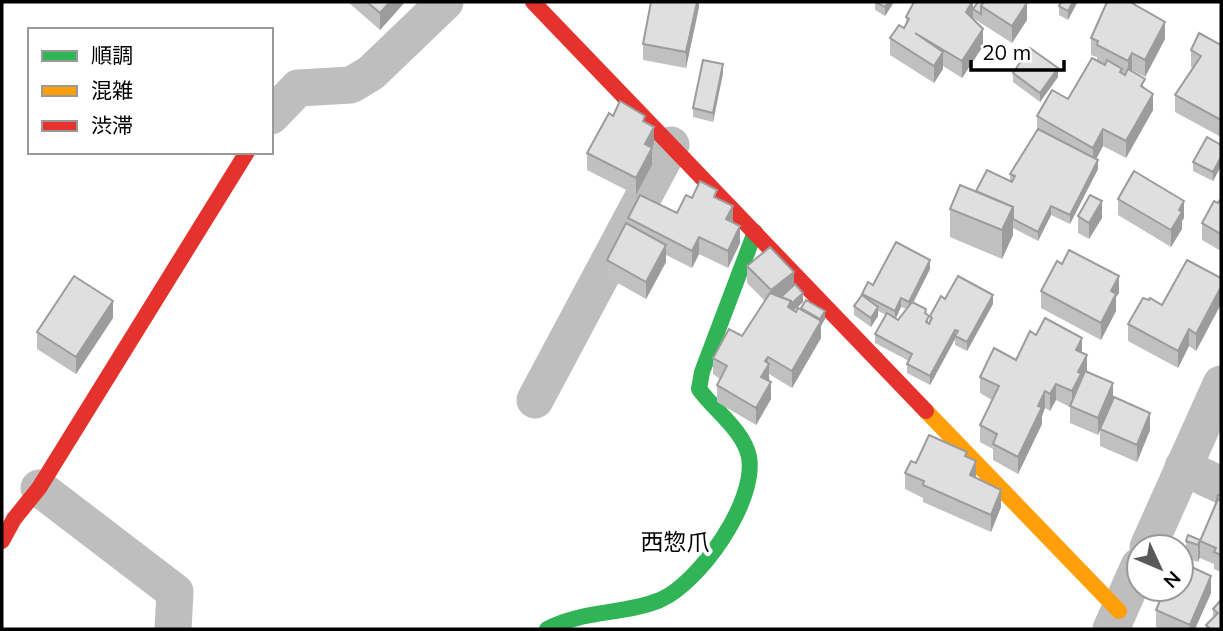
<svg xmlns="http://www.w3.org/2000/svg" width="1223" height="631" viewBox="0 0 1223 631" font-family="Mulish,'Noto Sans JP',sans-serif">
<rect width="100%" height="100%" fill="#fff"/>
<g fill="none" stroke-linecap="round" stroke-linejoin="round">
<g stroke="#bebebe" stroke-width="37">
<polyline points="271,116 298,88 351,85 371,73 445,2"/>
<polyline points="535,400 671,145"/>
<polyline points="1183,467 1221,485"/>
<polyline points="39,488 175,592 173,629"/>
<polyline points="1148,547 1221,384"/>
<polyline points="1111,629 1139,566"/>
</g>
<path stroke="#30b455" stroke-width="16" d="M547,629C583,610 623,615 660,600C699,583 757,502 749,457C744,431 714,410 699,389L702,372L755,232"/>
<polyline stroke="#ff9f0a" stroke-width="16" points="926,411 1119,611"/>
<g stroke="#e5322d" stroke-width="16">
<polyline points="533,2 926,411"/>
<polyline points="2,541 14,519 39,488 247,152"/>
</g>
</g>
<g fill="#c0c0c0" fill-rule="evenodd">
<polygon points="348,2 405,2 380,30"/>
<polygon points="699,2 699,7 686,68 643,60 643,44"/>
<polygon points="875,2 894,2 885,16 875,10"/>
<polygon points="973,2 973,9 978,2 1027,2 1027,20 1012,43 973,18 973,17 972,18 983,46 962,78 943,66 943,69 934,83 890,55 890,38 904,28 906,25 906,17"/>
<polygon points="1077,2 1068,20 1059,15 1059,6"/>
<polygon points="1091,38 1165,39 1145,77 1132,70 1131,71 1145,88 1153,110 1126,158 1103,146 1096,159 1098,169 1070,224 1051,215 1038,241 1013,228 1013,235 1002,259 950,237 950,209 976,191 1010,181 1010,174 1037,131 1037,116 1068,99 1097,60 1097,57 1091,55"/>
<polygon points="1221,45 1221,137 1175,112 1175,95 1192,68 1191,67 1191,50"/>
<polygon points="723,73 713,122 693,117 693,108"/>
<polygon points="1013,73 1058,77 1040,102 1013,82"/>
<polygon points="613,116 645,122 654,144 652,148 652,165 636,195 587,170 587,153"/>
<polygon points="1221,145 1221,166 1213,181 1193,171 1193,162"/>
<polygon points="692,198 717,198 733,222 740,243 728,268 699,254 692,268 666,255 666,262 646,299 607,277 607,260 628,224 628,218 677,213"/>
<polygon points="1221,198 1221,251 1202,240 1202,223"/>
<polygon points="1118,199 1184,218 1182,221 1182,229 1171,247 1118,215"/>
<polygon points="1078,216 1102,218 1089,239 1078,233"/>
<polygon points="747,266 794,286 803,302 794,311 825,319 821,326 821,338 792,388 769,374 771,399 756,425 717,402 717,385 720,379 713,374 713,358 742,336 765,301 747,283"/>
<path d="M930,269L913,302L926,314L929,323L930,316L945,299L993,304L967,351L955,345V339L930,385L907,373V364L909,361L875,343V334L886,315L878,311V316L871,327L854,315V306L862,295L873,285ZM901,307L906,309L898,320L896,318Z"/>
<polygon points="1221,278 1221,304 1196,351 1189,346 1178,368 1128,341 1128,324 1162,305"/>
<polygon points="1041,291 1119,293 1116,297 1116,311 1101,340 1041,308"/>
<polygon points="113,318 76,374 37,349 37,332"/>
<polygon points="1036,335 1082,353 1087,371 1113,398 1150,430 1137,462 1100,446 1100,430 1098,435 1070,423 1070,407 1056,400 1050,411 1045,408 1042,416 1042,424 1018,474 993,460 993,449 980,442 980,425 992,400 980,393 980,377 1016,360"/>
<polygon points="967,457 976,478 1001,507 991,532 923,502 923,498 905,489 905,473 916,463"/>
<polygon points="1221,496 1221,572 1214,569 1214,564 1200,558 1200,541 1215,503"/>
<polygon points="1200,540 1200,557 1198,562 1186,558 1186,541"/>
<polygon points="1155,589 1181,589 1211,593 1195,629 1162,629 1156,627 1156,610 1163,593"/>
<polygon points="1221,600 1221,629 1206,629 1206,625 1213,618 1213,609"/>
</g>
<g fill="#9c9c9c">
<polygon points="390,2 405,2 380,30 380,13"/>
<polygon points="697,2 699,2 699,7 686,68 686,52"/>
<polygon points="888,2 894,2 885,16 885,7"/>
<polygon points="972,2 973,2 973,17 966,29 966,12"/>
<polygon points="1073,2 1077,2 1077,3 1068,20 1068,11"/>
<polygon points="1027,3 1027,20 1012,43 1012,26"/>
<polygon points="1165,22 1165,39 1145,77 1145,60"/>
<polygon points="983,29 983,46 962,78 962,61"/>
<polygon points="943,52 943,69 934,83 934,66"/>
<polygon points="1132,53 1132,70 1128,78 1128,61"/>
<polygon points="723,64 723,73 713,122 713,113"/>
<polygon points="1058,68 1058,77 1040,102 1040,93"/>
<polygon points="1153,94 1153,110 1126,158 1126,141"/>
<polygon points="654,127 654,144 645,161 645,144"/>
<polygon points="1103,129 1103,146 1093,165 1093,148"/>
<polygon points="652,148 652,165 636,195 636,178"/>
<polygon points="1221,157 1221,166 1213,181 1213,172"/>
<polygon points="1098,160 1098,169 1070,224 1070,215"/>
<polygon points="1102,201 1102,218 1089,239 1089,223"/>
<polygon points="1184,201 1184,218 1182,221 1182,229 1171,247 1171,230 1179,210"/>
<polygon points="733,206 733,223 726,219"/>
<polygon points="1051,206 1051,215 1038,241 1038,232"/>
<polygon points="1013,207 1013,235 1002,259 1002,230"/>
<polygon points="740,226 740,243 728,268 728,251"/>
<polygon points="699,237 699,254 692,268 692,251"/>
<polygon points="666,245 666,262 646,299 646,282"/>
<polygon points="930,260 930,269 909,311 909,302"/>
<polygon points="794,272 794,288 771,307 771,290"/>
<polygon points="1119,276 1119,293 1116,297 1116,311 1101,340 1101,323 1111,291"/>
<polygon points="1221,287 1221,304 1196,351 1196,334"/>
<polygon points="803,293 803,302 791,313 788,307 791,301"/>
<polygon points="993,295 993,304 967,351 967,342"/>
<polygon points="901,298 901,307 895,320 895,311"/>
<polygon points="113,301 113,318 76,374 76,357"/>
<polygon points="878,307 878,316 871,327 871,318"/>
<polygon points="825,311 825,319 821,326 821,338 792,388 792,371"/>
<polygon points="1189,329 1189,346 1178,368 1178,351"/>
<polygon points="955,330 955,339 930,385 930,376"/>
<polygon points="1082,338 1082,355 1076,350"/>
<polygon points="1087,355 1087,372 1081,391 1072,408 1072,391 1078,372"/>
<polygon points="768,357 768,366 769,364 769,380 761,377 765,361"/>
<polygon points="771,382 771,399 756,425 756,408"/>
<polygon points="1113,383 1113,400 1098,435 1098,418"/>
<polygon points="1056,384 1056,400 1050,411 1050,394"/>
<polygon points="1045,391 1045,408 1042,416 1042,424 1018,474 1018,457 1038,406"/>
<polygon points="1150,413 1150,430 1137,462 1137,445"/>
<polygon points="976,461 976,477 970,475"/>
<polygon points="1001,490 1001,507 991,532 991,515"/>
<polygon points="1200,540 1200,557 1198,562 1198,545"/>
<polygon points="1211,576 1211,593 1195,629 1190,629 1190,625"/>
</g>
<g fill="#dfdfdf" stroke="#9c9c9c" stroke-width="2">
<polygon points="367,2 390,2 380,13"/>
<polygon points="651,2 697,2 686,52 643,44"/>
<polygon points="876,2 888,2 885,7"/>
<polygon points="914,2 972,2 966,12 983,29 962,61 915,33 943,52 934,66 890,38 899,25 904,28 909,19 906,17"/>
<polygon points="978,2 984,2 981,6 981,14 973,9"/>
<polygon points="984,2 1026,2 1027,3 1012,26 981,6"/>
<polygon points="1061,2 1073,2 1068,11 1059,6"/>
<polygon points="1107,2 1130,2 1165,22 1145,60 1132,53 1128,61 1097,45 1098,41 1091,38"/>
<polygon points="1199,33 1221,45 1221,120 1175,95 1201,56 1191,50"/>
<polygon points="1030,48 1058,68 1040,93 1013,73"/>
<polygon points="1092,58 1105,65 1107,60 1122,69 1120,72 1125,75 1128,69 1145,79 1141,86 1153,94 1126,141 1103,129 1093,148 1037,116 1052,90 1068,99"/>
<polygon points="703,60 723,64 713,113 693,108"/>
<polygon points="620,101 645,116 643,121 654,127 645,144 652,148 636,178 587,153 609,113 613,116"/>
<polygon points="1038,129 1098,160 1070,215 1051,206 1038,232 1013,219 1013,207 976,191 987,170 1012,182 1015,176 1010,174"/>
<polygon points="1207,137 1221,145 1221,157 1213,172 1193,162"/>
<polygon points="1134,171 1184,201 1179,210 1182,212 1171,230 1118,199"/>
<polygon points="700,181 717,190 714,197 733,206 726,219 740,226 728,251 699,237 692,251 628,218 640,195 677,213 686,195 692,198"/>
<polygon points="960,185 1013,207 1002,230 950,209"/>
<polygon points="1090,195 1102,201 1089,223 1078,216"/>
<polygon points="1221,198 1221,234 1202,223 1214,201 1218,203"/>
<polygon points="626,223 666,245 646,282 607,260"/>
<polygon points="896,242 930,260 909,302 901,298 895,311 862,294 868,282 873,285"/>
<polygon points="770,247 794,272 771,290 747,266"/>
<polygon points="1069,250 1119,276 1111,291 1116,294 1101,323 1041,291 1057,261 1062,264"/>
<polygon points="1187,260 1221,278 1221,287 1196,334 1189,329 1178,351 1128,324 1143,298 1149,300 1150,298 1162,305"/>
<polygon points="74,276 113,301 76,357 37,332"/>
<polygon points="958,276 993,295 967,342 955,336 958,331 955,330 930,376 907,364 912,354 875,334 887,313 898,320 912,302 926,309 925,313 929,316 926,322 929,324 932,318 930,316 941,296 945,299"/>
<polygon points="795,284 803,293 791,304 791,301 781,297"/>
<polygon points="770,293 791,301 788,307 796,312 798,308 821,321 792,371 768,357 765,361 769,364 761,377 771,382 756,408 717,385 727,366 713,358 729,329 742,336"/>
<polygon points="862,295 878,307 871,318 854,306"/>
<polygon points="806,300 825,311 820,319 801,308"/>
<polygon points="1045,318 1082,338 1076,350 1087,355 1078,372 1081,374 1072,391 1056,384 1050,394 1045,391 1038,406 1042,407 1018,457 993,444 997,434 980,425 999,386 980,377 994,348 1016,360 1030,331 1036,335"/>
<polygon points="1085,371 1113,383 1098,418 1070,406"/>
<polygon points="1114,397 1150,413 1137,445 1100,429"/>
<polygon points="929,435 967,452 965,456 976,461 970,475 1001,490 991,515 923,485 924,481 905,473 911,461 916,463"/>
<polygon points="1218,495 1221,496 1221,501 1218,499 1216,503"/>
<polygon points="1218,499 1221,501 1221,555 1214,552 1216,548 1200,541"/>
<polygon points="1188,535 1200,540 1198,545 1186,541"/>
<polygon points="1181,562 1211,576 1190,625 1156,610 1165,589 1181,589"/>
<polygon points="1221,600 1221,629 1210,629 1206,625 1218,613 1213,609"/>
</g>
<g text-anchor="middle" stroke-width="7" stroke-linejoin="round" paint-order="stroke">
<g font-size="23" fill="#000" stroke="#fff">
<text x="675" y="550">西惣爪</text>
</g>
</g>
<rect width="1223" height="631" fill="none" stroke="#000000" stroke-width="7"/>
<rect x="28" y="28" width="245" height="126" fill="#ffffff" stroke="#999999" stroke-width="2"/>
<rect x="42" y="51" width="35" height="10" fill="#30b455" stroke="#999999" stroke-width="2"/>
<text x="91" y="63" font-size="21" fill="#000000">順調</text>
<rect x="42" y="86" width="35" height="10" fill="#ff9f0a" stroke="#999999" stroke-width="2"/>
<text x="91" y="98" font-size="21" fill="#000000">混雑</text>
<rect x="42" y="121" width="35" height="10" fill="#e5322d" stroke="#999999" stroke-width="2"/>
<text x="91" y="133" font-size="21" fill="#000000">渋滞</text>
<g transform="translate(1160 568) rotate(134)"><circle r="33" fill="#ffffff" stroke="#999999" stroke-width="2"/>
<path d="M0-5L12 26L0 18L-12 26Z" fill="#595959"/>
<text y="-10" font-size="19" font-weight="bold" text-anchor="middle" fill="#000000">N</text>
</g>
<path d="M971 60v10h93v-10" fill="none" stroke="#000000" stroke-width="3.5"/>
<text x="982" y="60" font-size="21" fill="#000000" stroke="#ffffff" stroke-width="5" paint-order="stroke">20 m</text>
</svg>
